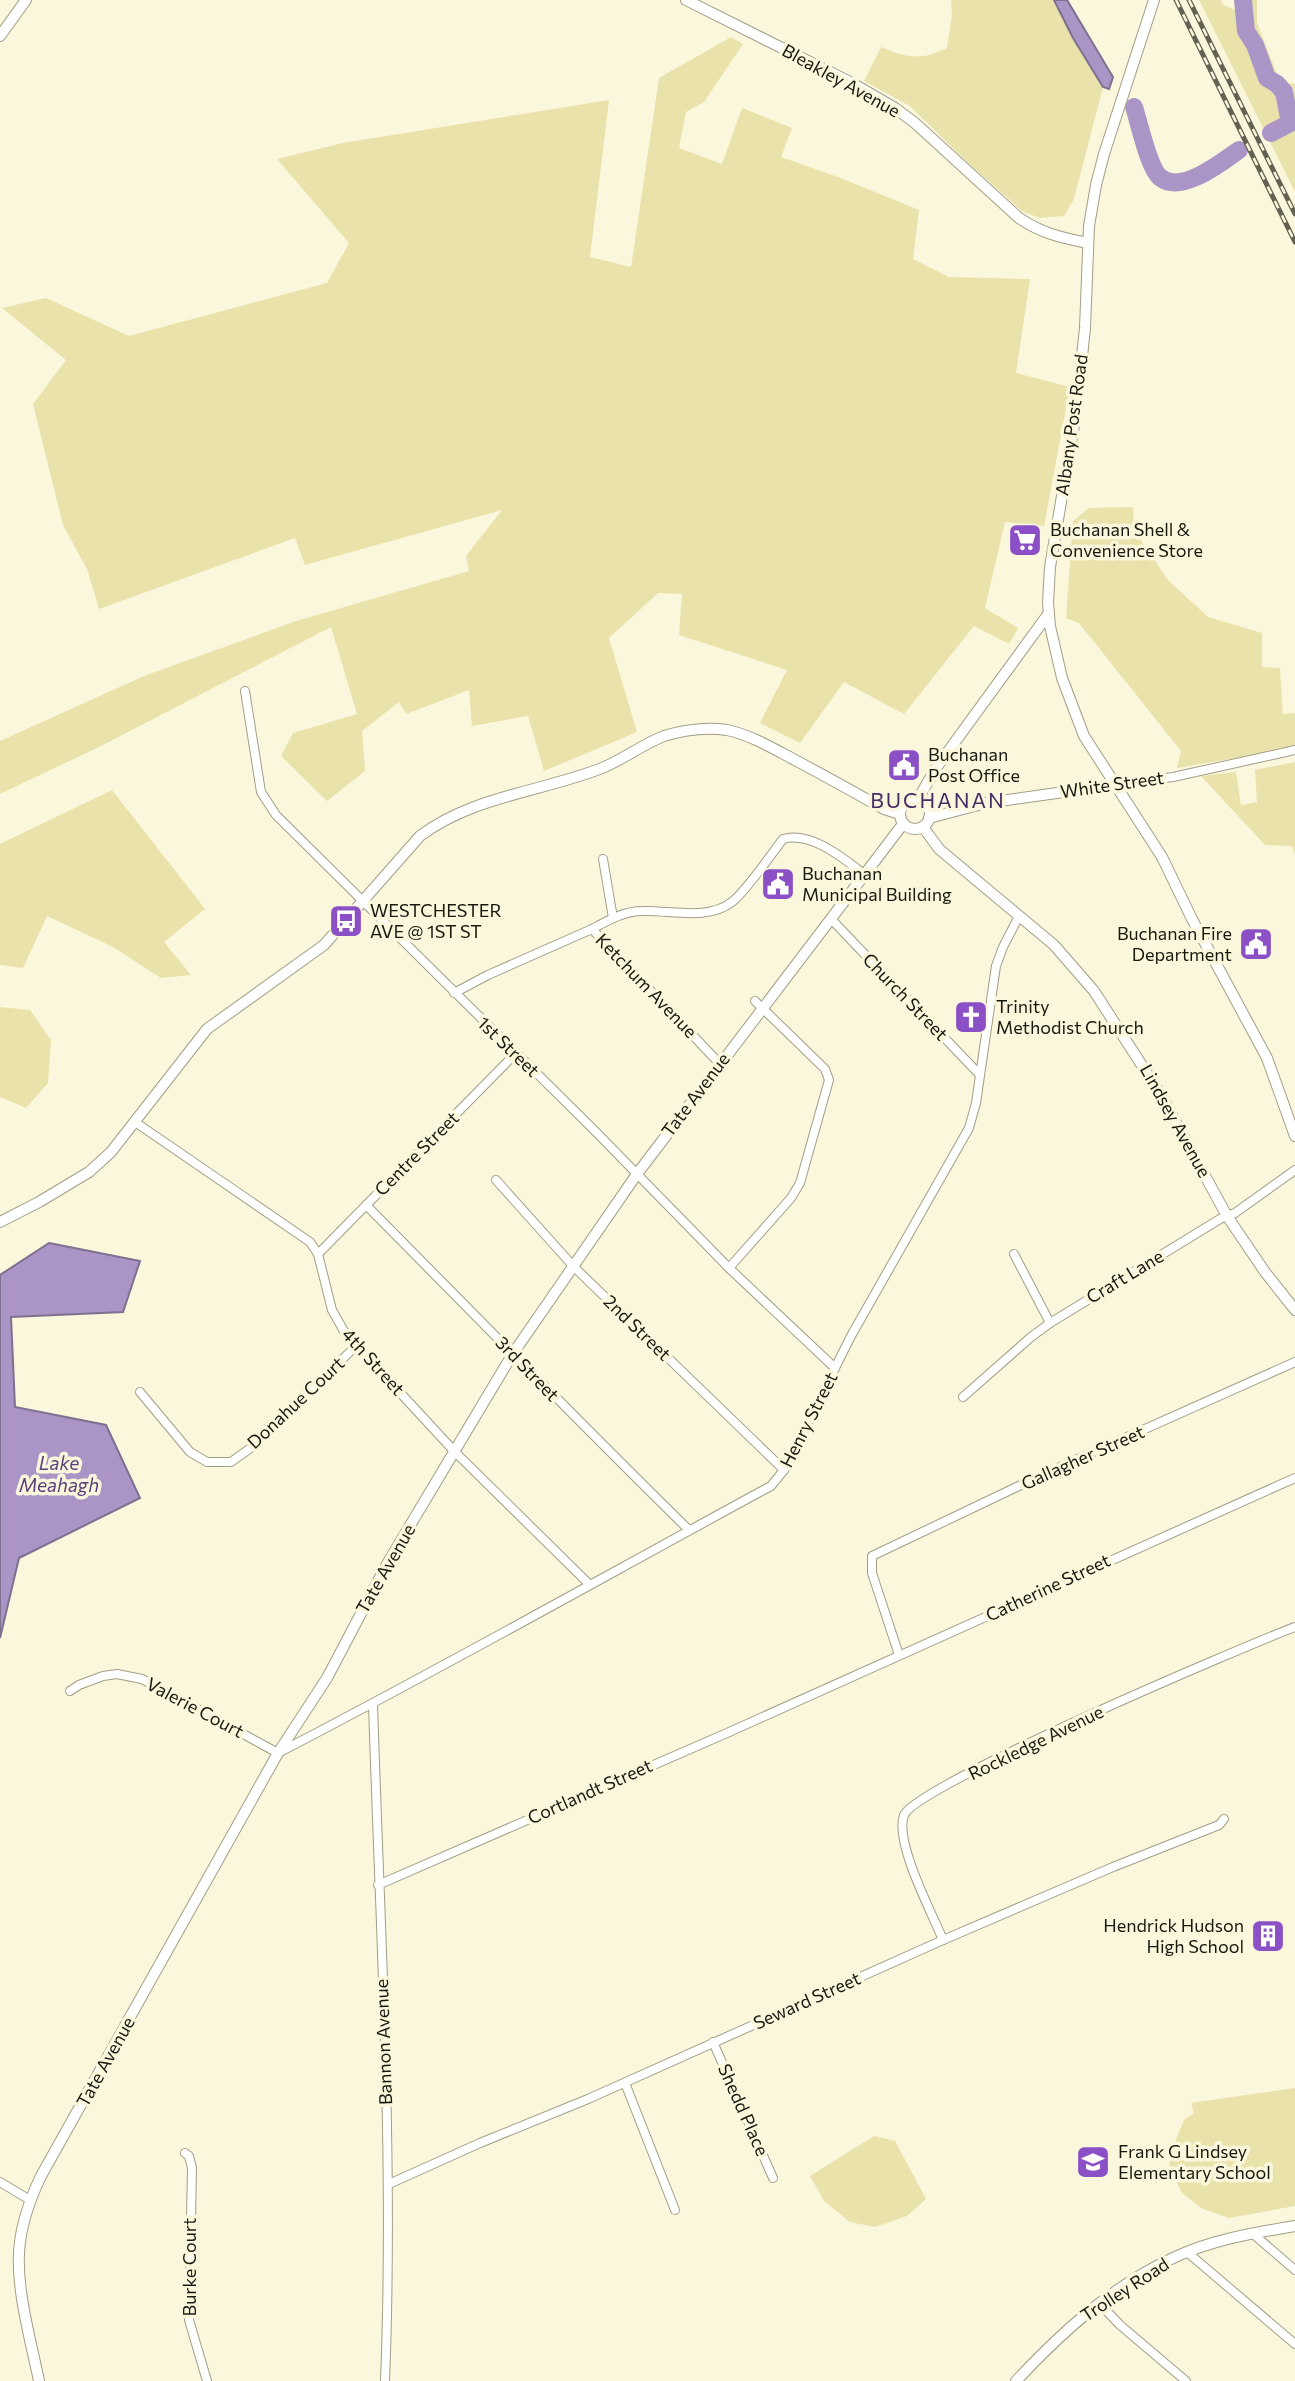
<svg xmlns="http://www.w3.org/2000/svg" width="1295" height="2381" viewBox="0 0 1295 2381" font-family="Commissioner,sans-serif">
<rect width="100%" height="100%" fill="#fbf7dd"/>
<g fill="#eae2ab">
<path d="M951,0H1054L1073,38L1103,87L1074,199L1064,216L1040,218L1022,211L966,161L910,106L864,81L881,47C908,58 920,61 947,48L952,14Z"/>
<polygon points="1199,0 1221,0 1223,5 1235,10 1236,0 1257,0 1257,23 1280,82 1295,84 1295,192"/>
<polygon points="731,37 743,44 704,102 686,112 679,148 722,164 742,108 792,128 781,157 838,177 919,210 913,259 949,277 1030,279 1016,373 1070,387 1044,526 1005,522 985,608 1018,628 1009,644 974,626 904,714 844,682 800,743 760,723 787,670 679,635 682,594 658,593 609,638 637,732 544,771 528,716 472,726 469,690 406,714 399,702 362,731 365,771 327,801 281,756 293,733 357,714 331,627 101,746 0,794 0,741 144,676 296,621 469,571 466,556 502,510 305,565 295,538 99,609 87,569 63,525 33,404 66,360 2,308 46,298 129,336 327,283 349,243 277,159 343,143 609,100 590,257 631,267 659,78"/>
<polygon points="1133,507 1134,530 1168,580 1208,617 1262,633 1262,667 1280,668 1283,714 1295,713 1295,748 1177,768 1181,751 1079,623 1066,618 1073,521 1089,508"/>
<polygon points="1295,762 1295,854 1292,846 1265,845 1201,776 1236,772 1241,805 1257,802 1255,770"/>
<polygon points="112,790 205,909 164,942 191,975 161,978 113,947 47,916 23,968 0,965 0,844"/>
<polygon points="0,1007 30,1010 51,1040 48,1083 26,1108 0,1097"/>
<polygon points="1295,2088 1295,2206 1229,2218 1203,2209 1182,2193 1169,2166 1174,2144 1184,2120 1194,2113 1191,2103"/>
<polygon points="874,2136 895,2141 926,2199 907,2216 875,2227 850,2222 824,2201 810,2176"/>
</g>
<g fill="#aa95c6" stroke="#7f708f" stroke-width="2">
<polygon points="1054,0 1067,0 1113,77 1109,89 1103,87 1073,38"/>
<polygon points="49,1243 140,1261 123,1312 11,1317 15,1407 106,1425 140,1498 19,1558 0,1638 0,1275"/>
</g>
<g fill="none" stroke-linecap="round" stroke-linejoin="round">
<g stroke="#aa95c6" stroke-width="18">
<polyline points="1243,0 1246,31 1255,45 1267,78 1277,84 1284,92 1290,123 1271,133"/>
<path d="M1134,107C1139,122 1149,170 1161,178C1182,194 1222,162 1239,150"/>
</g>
<g stroke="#a19e86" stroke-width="10">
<g id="street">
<polyline points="245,691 261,792 276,815 596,1132 729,1268 835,1368"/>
<polyline points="1114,785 1173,777 1295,750"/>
<polyline points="603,859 613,918"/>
<polyline points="832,920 979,1074"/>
<path d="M592,929C607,921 624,911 642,911C671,910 707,921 732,902C746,891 770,856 783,839C811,831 843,858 864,874"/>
<polyline points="454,993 488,975 592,929 719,1063"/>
<polyline points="135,1122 310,1242 318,1254 332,1310 345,1333 454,1451 589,1584"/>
<polyline points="496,1180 574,1267 784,1470"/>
<path d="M366,1205C474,1314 580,1423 689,1530"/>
<polyline points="318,1254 515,1054"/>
<polyline points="1014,1254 1050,1323"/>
<polyline points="729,1268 791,1198 800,1183 829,1080 825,1069 755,1001"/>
<polyline points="140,1392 190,1452 207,1462 231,1462 252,1447 357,1345"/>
<polyline points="963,1397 1031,1337 1050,1323 1220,1219 1235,1213 1295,1170"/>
<polyline points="899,1655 872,1573 872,1556 1044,1474 1295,1362"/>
<path d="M70,1691L79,1685L103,1676L117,1674L142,1679L278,1753C444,1667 607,1575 771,1486L784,1470L851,1336L969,1128L976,1103L996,966L1003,947L1019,916"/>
<path d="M373,1704C380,1929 394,2155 385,2381"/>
<polyline points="378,1885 727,1733 1295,1478"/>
<path d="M943,1940C932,1913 894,1842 904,1815C917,1785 1245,1646 1295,1627"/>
<polyline points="713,2042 773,2178"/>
<polyline points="625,2083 675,2210"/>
<polyline points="185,2153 189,2156 192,2168 189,2320 207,2381"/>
<polyline points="0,2182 30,2200"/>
<polyline points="389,2184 480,2143 588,2099 943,1940 1113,1867 1219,1825 1224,1819"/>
<polyline points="1252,2233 1295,2270"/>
<polyline points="1187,2252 1295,2344"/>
<polyline points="1099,2303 1120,2325 1186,2381"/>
</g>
</g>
<g stroke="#a19e86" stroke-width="12">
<g id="secondary">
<path d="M686,0L852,83L895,108L915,123L1019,218C1041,233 1062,238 1088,243"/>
<polyline points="1154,0 1104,154 1096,185 1089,226 1085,328 1076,413 1050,567 1048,603 1050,626 1062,678 1084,736 1162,857 1192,919 1267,1058 1295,1136"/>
<polyline points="0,36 26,0"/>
<polyline points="918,799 936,768 1049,613"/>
<circle cx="915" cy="814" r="15"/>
<polyline points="929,818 986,803 1114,785"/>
<polyline points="923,827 939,849 1054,945 1094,991 1161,1095 1227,1216 1265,1272 1295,1310"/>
<path d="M0,1222L39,1202L89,1172L111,1152L207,1029L324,945L420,836C473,796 541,792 602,768C624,759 643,744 664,736C683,730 707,727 727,730C751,735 774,749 795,760C825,776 854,792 884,809L900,814"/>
<path d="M39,2381C31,2341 14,2283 20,2242C23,2218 31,2197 41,2176L278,1753L327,1678L387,1564L512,1355L637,1174L903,824"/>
<path d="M1016,2381C1061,2333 1111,2287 1171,2259C1210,2240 1253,2233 1295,2226"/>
</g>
</g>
<use href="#street" stroke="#fff" stroke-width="8"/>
<use href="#secondary" stroke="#fff" stroke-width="10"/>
<g stroke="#636152" stroke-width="5">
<g id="rail">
<polyline points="1176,0 1295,242"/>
<polyline points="1189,0 1295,214"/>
</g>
</g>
<use href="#rail" stroke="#fbf7dd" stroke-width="2.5" stroke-dasharray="8" stroke-linecap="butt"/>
</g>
<defs>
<g id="supermarket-square" transform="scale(1.75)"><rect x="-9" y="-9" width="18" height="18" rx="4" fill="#8c50c6" stroke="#fbf7dd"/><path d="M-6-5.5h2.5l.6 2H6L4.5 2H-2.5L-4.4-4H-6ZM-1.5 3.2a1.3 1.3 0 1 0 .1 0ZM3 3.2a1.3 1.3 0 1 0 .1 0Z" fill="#fff"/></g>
<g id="civic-square" transform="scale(1.75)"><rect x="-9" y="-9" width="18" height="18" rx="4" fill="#8c50c6" stroke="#fbf7dd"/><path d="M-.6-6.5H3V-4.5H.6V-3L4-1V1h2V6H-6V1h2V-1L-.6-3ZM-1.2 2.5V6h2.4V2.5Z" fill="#fff"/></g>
<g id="bus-square" transform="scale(1.75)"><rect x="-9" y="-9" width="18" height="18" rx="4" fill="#8c50c6" stroke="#fbf7dd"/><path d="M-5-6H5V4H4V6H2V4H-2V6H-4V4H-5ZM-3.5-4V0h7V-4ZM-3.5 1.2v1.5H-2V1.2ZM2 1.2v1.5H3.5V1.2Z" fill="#fff"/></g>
<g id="church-square" transform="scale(1.75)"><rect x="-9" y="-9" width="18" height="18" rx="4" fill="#8c50c6" stroke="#fbf7dd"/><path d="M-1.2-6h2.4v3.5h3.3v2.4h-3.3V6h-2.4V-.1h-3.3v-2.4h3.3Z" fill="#fff"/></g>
<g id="building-square" transform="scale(1.75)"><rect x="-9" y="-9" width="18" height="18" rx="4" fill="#8c50c6" stroke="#fbf7dd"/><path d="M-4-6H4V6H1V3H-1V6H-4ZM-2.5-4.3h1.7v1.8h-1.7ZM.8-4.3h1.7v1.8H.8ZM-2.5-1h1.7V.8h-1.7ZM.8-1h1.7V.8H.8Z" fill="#fff"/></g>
<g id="school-square" transform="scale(1.75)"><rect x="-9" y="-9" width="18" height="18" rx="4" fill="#8c50c6" stroke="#fbf7dd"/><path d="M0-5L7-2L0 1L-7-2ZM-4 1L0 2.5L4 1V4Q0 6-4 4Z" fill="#fff"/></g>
</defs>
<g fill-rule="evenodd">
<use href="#supermarket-square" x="1025" y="540"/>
<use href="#civic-square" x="904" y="765"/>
<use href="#civic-square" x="778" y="884"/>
<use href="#bus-square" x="346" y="921"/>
<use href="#civic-square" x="1256" y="944"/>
<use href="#church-square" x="971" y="1017"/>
<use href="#building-square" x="1268" y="1936"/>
<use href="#school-square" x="1093" y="2162"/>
</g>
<g text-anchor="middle" stroke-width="7" stroke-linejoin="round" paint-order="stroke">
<g font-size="18" fill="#1a1910" stroke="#fbf7dd">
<text transform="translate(841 81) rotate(29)" y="6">Bleakley Avenue</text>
<text transform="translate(1072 425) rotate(-82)" y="6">Albany Post Road</text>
<text transform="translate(1112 785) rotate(-8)" y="6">White Street</text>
<text transform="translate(646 986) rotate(46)" y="6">Ketchum Avenue</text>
<text transform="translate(905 997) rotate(46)" y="6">Church Street</text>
<text transform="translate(508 1047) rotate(44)" y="6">1st Street</text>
<text transform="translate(696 1095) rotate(-53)" y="6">Tate Avenue</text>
<text transform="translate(1175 1121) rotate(61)" y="6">Lindsey Avenue</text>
<text transform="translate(417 1154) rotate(-45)" y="6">Centre Street</text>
<text transform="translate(1125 1277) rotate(-31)" y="6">Craft Lane</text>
<text transform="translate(637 1328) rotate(44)" y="6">2nd Street</text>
<text transform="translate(373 1362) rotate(48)" y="6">4th Street</text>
<text transform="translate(527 1369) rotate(46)" y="6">3rd Street</text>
<text transform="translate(296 1403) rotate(-43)" y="6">Donahue Court</text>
<text transform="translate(809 1420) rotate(-63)" y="6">Henry Street</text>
<text transform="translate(1083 1458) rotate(-24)" y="6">Gallagher Street</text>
<text transform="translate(386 1569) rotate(-60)" y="6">Tate Avenue</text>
<text transform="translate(1048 1588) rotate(-25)" y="6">Catherine Street</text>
<text transform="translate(195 1708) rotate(28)" y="6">Valerie Court</text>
<text transform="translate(1036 1743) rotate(-26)" y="6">Rockledge Avenue</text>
<text transform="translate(590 1792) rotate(-24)" y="6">Cortlandt Street</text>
<text transform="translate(807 2001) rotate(-24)" y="6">Seward Street</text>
<text transform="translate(384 2042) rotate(-92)" y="6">Bannon Avenue</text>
<text transform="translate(106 2062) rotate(-61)" y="6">Tate Avenue</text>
<text transform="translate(743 2110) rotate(66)" y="6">Shedd Place</text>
<text transform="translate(190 2267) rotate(-90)" y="6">Burke Court</text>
<text transform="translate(1125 2290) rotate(-33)" y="6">Trolley Road</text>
</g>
<g font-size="18" fill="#1a1910" stroke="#fbf7dd" text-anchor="start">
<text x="1050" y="536">Buchanan Shell &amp;<tspan x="1050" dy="21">Convenience Store</tspan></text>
<text x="928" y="761">Buchanan<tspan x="928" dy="21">Post Office</tspan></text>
<text x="802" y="880">Buchanan<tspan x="802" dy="21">Municipal Building</tspan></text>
<text x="370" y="917">WESTCHESTER<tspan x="370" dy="21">AVE @ 1ST ST</tspan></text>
<text x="1232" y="940" text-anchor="end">Buchanan Fire<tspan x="1232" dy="21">Department</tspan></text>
<text x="996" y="1013">Trinity<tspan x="996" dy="21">Methodist Church</tspan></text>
<text x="1244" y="1932" text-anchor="end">Hendrick Hudson<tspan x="1244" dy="21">High School</tspan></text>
<text x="1118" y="2158">Frank G Lindsey<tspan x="1118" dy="21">Elementary School</tspan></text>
</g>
<g font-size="19" font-style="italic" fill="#5c3e7d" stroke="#fbf7dd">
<text x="59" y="1470">Lake<tspan x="59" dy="22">Meahagh</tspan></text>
</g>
<g font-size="21" letter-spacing="2" fill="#482c66" stroke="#fbf7dd">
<text x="938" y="808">BUCHANAN</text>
</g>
</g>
</svg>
